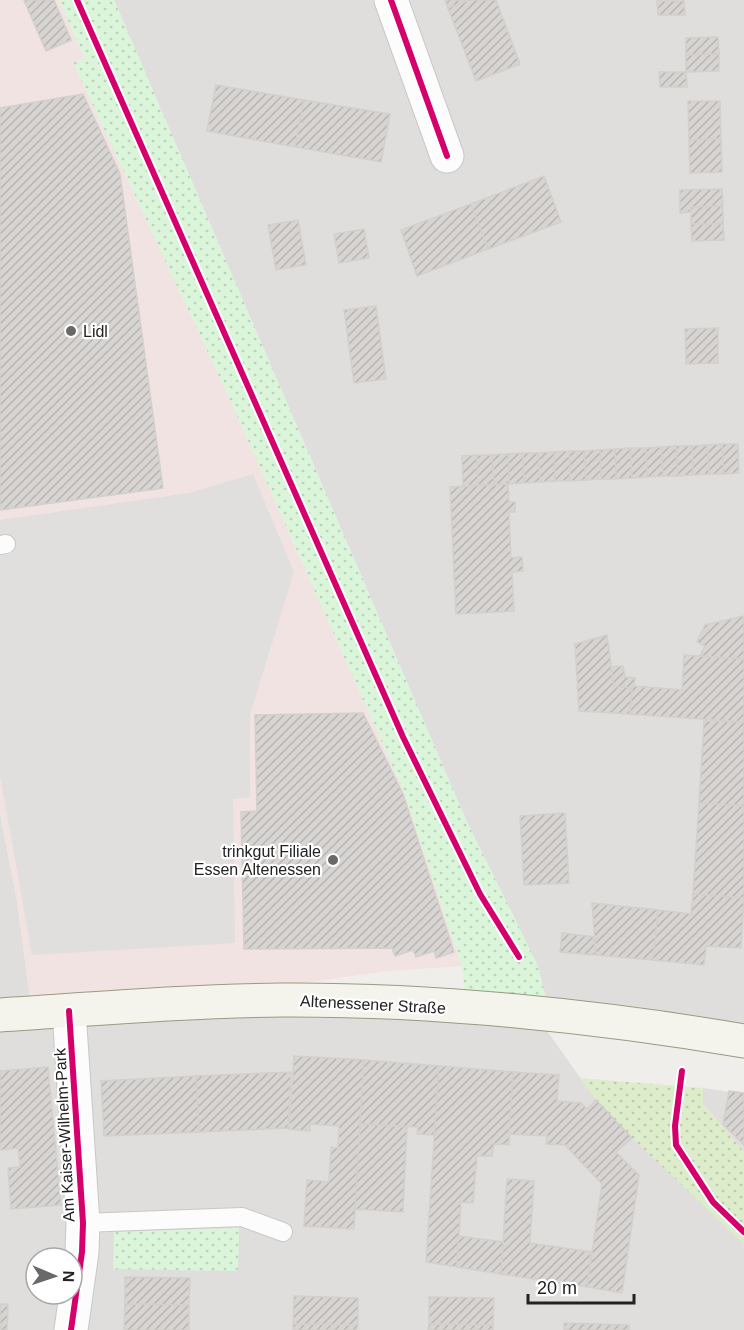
<svg xmlns="http://www.w3.org/2000/svg" width="744" height="1330" viewBox="0 0 744 1330" font-family="Arial,sans-serif">
<defs>
<pattern id="grass-dots" width="8" height="8" patternUnits="userSpaceOnUse" patternTransform="scale(1.5)"><rect width="8" height="8" fill="#ddeccb"/><path d="M2 2h.1M6 6h.1" fill="none" stroke="#bdcaae" stroke-width="1.8" stroke-linecap="round"/></pattern>
<pattern id="park-dots" width="8" height="8" patternUnits="userSpaceOnUse" patternTransform="scale(1.5)"><rect width="8" height="8" fill="#daf5da"/><path d="M2 2h.1M6 6h.1" fill="none" stroke="#bbd2bb" stroke-width="1.8" stroke-linecap="round"/></pattern>
<pattern id="building-hatch" width="6" height="6" patternUnits="userSpaceOnUse" patternTransform="scale(1.5)"><rect width="6" height="6" fill="#d7d4d2"/><path d="M-1 1l2-2M0 6l6-6M5 7l2-2" fill="none" stroke="#b8b6b4"/></pattern>
</defs>
<rect width="100%" height="100%" fill="#f0eeeb"/>
<g fill="#dfdedc" fill-rule="evenodd">
<polygon points="114,0 744,0 744,1039 549,1010 516,921 467,822"/>
<polygon points="0,813 17,901 31,1006 0,1008"/>
<path d="M224,1006L540,1021L596,1100L744,1244V1330H0V1018ZM36,1258H72V1294H36Z"/>
<polygon points="703,1088 744,1094 744,1152 703,1104"/>
</g>
<polygon fill="#f1e3e1" points="0,0 59,0 85,60 73,62 231,402 404,792 462,966 388,971 252,990 31,1006 17,901 0,813"/>
<polygon fill="url(#grass-dots)" points="580,1078 703,1088 703,1104 744,1152 744,1244 632,1138 596,1100"/>
<g fill="url(#park-dots)">
<polygon points="59,0 114,0 467,822 538,966 549,1010 465,1003 462,966 404,792 231,402 73,62 85,59"/>
<polygon points="239,1228 238,1271 113,1269 114,1232"/>
</g>
<polygon fill="#e0dfde" points="253,474 294,572 250,715 250,797 233,799 235,943 32,955 0,775 0,520 189,493"/>
<g fill="url(#building-hatch)" stroke="#d3d0cc" stroke-width="1.5">
<polygon points="24,0 54,0 71,40 46,51"/>
<polygon points="445,0 470,0 448,8"/>
<polygon points="470,0 496,0 520,64 476,81 448,8"/>
<polygon points="657,1 684,1 685,15 658,15"/>
<polygon points="718,37 719,54 686,55 686,38"/>
<polygon points="719,54 719,71 686,72 686,55"/>
<polygon points="659,72 686,72 687,87 660,87"/>
<polygon points="216,85 304,100 295,147 207,131"/>
<polygon points="83,94 120,174 163,488 0,510 0,108"/>
<polygon points="304,100 390,114 381,162 295,147"/>
<polygon points="688,101 720,101 721,139 689,140"/>
<polygon points="721,139 722,172 690,173 689,140"/>
<polygon points="544,176 561,222 488,249 471,204"/>
<polygon points="722,189 723,206 691,207 690,212 680,213 680,190"/>
<polygon points="471,204 488,249 417,276 401,230"/>
<polygon points="723,206 723,224 691,224 691,207"/>
<polygon points="298,220 306,265 276,270 268,225"/>
<polygon points="691,224 723,224 724,240 692,241"/>
<polygon points="364,229 369,258 339,263 334,234"/>
<polygon points="376,306 386,379 354,383 344,310"/>
<polygon points="718,328 718,363 686,364 685,329"/>
<polygon points="722,444 724,474 709,474 707,445"/>
<polygon points="722,444 738,444 739,473 724,474"/>
<polygon points="707,445 709,474 693,475 692,446"/>
<polygon points="676,446 678,476 663,476 661,447"/>
<polygon points="676,446 692,446 693,475 678,476"/>
<polygon points="661,447 663,476 647,477 646,448"/>
<polygon points="630,448 646,448 647,477 632,478"/>
<polygon points="630,448 632,478 616,479 615,449"/>
<polygon points="615,449 616,479 601,479 600,450"/>
<polygon points="600,450 601,479 586,480 584,451"/>
<polygon points="569,451 584,451 586,480 570,481"/>
<polygon points="569,451 570,481 555,481 554,452"/>
<polygon points="554,452 555,481 540,482 538,453"/>
<polygon points="523,453 524,483 509,484 508,454"/>
<polygon points="523,453 538,453 540,482 524,483"/>
<polygon points="508,454 509,484 494,484 492,455"/>
<polygon points="477,455 478,485 463,486 462,456"/>
<polygon points="477,455 492,455 494,484 478,485"/>
<polygon points="508,484 509,502 515,502 515,512 509,512 511,558 522,557 523,571 512,572 514,611 456,614 450,487"/>
<polygon points="744,616 744,659 700,656 705,646 697,642 705,625"/>
<polygon points="607,635 614,686 632,688 630,714 579,711 575,644"/>
<polygon points="684,655 744,659 744,722 630,714 632,688 614,686 611,667 623,666 625,677 635,678 634,686 682,690"/>
<polygon points="363,713 403,794 454,952 436,958 434,951 416,957 413,950 395,956 392,948 244,949 241,812 257,811 255,715"/>
<polygon points="704,721 744,722 744,806 699,803"/>
<polygon points="699,803 744,806 744,898 693,894"/>
<polygon points="565,813 569,883 524,885 520,816"/>
<polygon points="693,894 744,898 741,948 706,946 704,965 653,960 658,910 691,914"/>
<polygon points="592,903 658,910 653,960 596,955"/>
<polygon points="562,933 594,937 596,955 560,952"/>
<polygon points="294,1056 364,1060 354,1229 304,1226 307,1180 329,1182 331,1147 338,1148 339,1126 310,1124 310,1131 289,1129"/>
<polygon points="364,1060 439,1066 434,1135 417,1134 418,1127 360,1124"/>
<polygon points="439,1066 513,1072 509,1145 494,1144 492,1156 477,1156 473,1203 461,1202 457,1267 426,1262"/>
<polygon points="48,1067 61,1205 11,1209 8,1168 20,1167 18,1148 0,1150 0,1071"/>
<polygon points="291,1072 288,1128 199,1132 196,1076"/>
<polygon points="513,1072 559,1075 557,1101 581,1103 587,1109 596,1100 632,1138 616,1152 639,1175 622,1293 587,1287 602,1184 565,1145 546,1144 547,1136 509,1134"/>
<polygon points="196,1076 199,1132 104,1136 101,1081"/>
<polygon points="729,1091 744,1093 744,1145 723,1124"/>
<polygon points="360,1124 407,1127 403,1212 355,1209"/>
<polygon points="507,1179 534,1181 530,1243 591,1252 587,1287 501,1274"/>
<polygon points="458,1236 503,1242 501,1274 457,1267"/>
<polygon points="125,1277 190,1278 189,1305 125,1304"/>
<polygon points="294,1296 358,1298 358,1325 293,1324"/>
<polygon points="429,1297 494,1298 493,1325 429,1324"/>
<polygon points="0,1304 8,1304 7,1330 0,1330"/>
<polygon points="125,1304 189,1305 189,1330 124,1330"/>
<polygon points="564,1323 629,1325 629,1330 564,1330"/>
<polygon points="293,1324 358,1325 357,1330 293,1330"/>
<polygon points="429,1324 493,1325 493,1330 428,1330"/>
</g>
<g fill="none" stroke-linecap="round" stroke-linejoin="round">
<g stroke="#c9c8c7" stroke-width="20">
<g id="lane">
<polyline points="0,545 6,544"/>
<polyline points="83,1223 242,1217 283,1232"/>
</g>
</g>
<g stroke="#c9c8c7" stroke-width="35">
<g id="street">
<polyline points="391,0 447,156"/>
<polyline points="69,1011 83,1223 82,1252 71,1330"/>
</g>
</g>
<g stroke="#999a82" stroke-width="35">
<path id="secondary" d="M0,1015C94,1009 188,1001 282,1000C431,999 598,1016 744,1041"/>
</g>
<use href="#lane" stroke="#fdfcfc" stroke-width="18"/>
<use href="#street" stroke="#fdfcfc" stroke-width="33"/>
<use href="#secondary" stroke="#f4f4ed" stroke-width="33"/>
<g stroke="#fff" stroke-width="10">
<g id="cycleway">
<polyline points="77,0 403,737 480,894 519,957"/>
<polyline points="391,0 447,156"/>
<polyline points="69,1011 83,1223 82,1252 71,1330"/>
<polyline points="682,1071 675,1126 676,1145 713,1202 744,1232"/>
</g>
</g>
<use href="#cycleway" stroke="#d6006c" stroke-width="6"/>
</g>
<g fill="#6a6968" stroke="#fff" stroke-width="2">
<circle cx="71" cy="331" r="6"/>
<circle cx="333" cy="860" r="6"/>
</g>
<g text-anchor="middle" stroke-width="4.5" stroke-linejoin="round" paint-order="stroke">
<g font-size="16" fill="#222" stroke="#fff" text-anchor="start">
<text x="83" y="337">Lidl</text>
<text x="321" y="857" text-anchor="end">trinkgut Filiale<tspan x="321" dy="18">Essen Altenessen</tspan></text>
</g>
<g font-size="16" fill="#222" stroke="#fff">
<text transform="translate(373 1004) rotate(3)" y="6">Altenessener Straße</text>
<text transform="translate(64 1135) rotate(-93)" y="6">Am Kaiser-Wilhelm-Park</text>
</g>
</g>
<g transform="translate(54 1276) rotate(92)"><circle r="28" fill="#ffffff" stroke="#a7a7a7" stroke-width="1.5"/>
<path d="M0-4.5L10 22L0 15L-10 22Z" fill="#6a6968"/>
<text y="-9" font-size="16" font-weight="bold" text-anchor="middle" fill="#222222">N</text>
</g>
<path d="M528 1294v9h106v-9" fill="none" stroke="#222222" stroke-width="3"/>
<text x="537" y="1294" font-size="18" fill="#222222" stroke="#ffffff" stroke-width="4.5" paint-order="stroke">20 m</text>
</svg>
